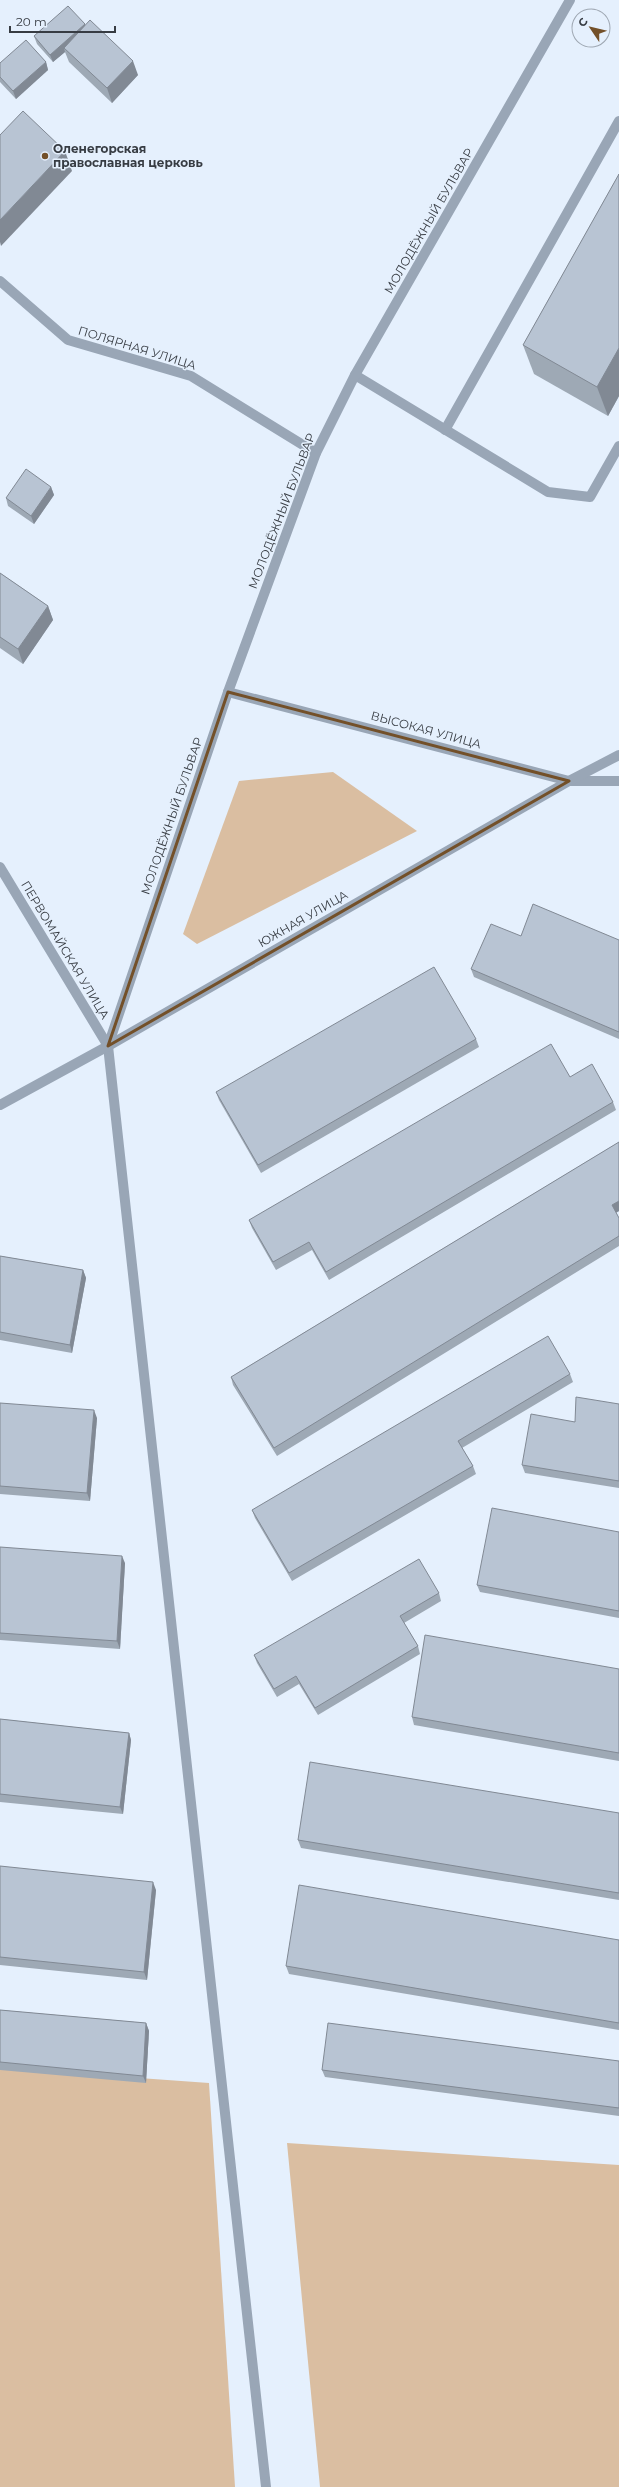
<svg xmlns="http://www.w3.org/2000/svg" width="619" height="2487" viewBox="0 0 619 2487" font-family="Montserrat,sans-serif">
<rect width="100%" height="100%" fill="#e5f0fd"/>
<g fill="#dabea1">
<polygon points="333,772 417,831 197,944 183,934 239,781"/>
<polygon points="0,2068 209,2083 235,2487 0,2487"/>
<polygon points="287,2143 619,2165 619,2487 320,2487"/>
</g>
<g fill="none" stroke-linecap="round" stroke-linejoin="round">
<g stroke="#99a6b6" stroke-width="10">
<polyline points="355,375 548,492 590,497 619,446"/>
<polyline points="445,430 619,121"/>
</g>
<g stroke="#99a6b6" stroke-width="10">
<polyline points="0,281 68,340 191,376 316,453"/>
<polyline points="228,692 569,781 619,781"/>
<polyline points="0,867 108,1046"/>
<polyline points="266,2487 108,1046 228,692 316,453 355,375 570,0"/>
</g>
<polyline stroke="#99a6b6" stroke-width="10" points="0,1105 108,1046 569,781 619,755"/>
</g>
<g fill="#9ea9b5">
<polygon points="85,24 85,26 138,75 112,103 69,62 65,52 53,62 37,44 34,36"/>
<polygon points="46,62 48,70 16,99 0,82 0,63"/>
<polygon points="619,174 619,396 608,416 534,374 523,345"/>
<polygon points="51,487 54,495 34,524 8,506 6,498"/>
<polygon points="0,573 48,606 53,620 23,664 0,648"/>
<polygon points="619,940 619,1039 474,977 471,969"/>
<polygon points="476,1039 479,1047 261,1173 219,1100 216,1092"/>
<polygon points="570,1077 613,1102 616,1110 329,1280 312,1250 276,1270 252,1228 249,1220"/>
<polygon points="619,1142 619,1211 616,1213 619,1218 619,1246 277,1456 233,1385 231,1377"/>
<polygon points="0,1256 83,1270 86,1278 72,1353 0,1340"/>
<polygon points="570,1374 573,1382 462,1448 473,1466 476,1474 292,1581 255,1518 252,1510"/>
<polygon points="0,1403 97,1418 90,1501 0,1494"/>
<polygon points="619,1404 619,1488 525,1473 522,1465 575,1422"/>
<polygon points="619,1532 619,1618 480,1592 477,1585"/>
<polygon points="0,1547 125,1563 120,1649 0,1640"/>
<polygon points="439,1593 441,1601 404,1623 418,1646 420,1654 318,1715 299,1684 277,1697 257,1663 254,1655"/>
<polygon points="619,1669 619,1761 414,1725 412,1717"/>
<polygon points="0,1719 129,1733 131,1740 123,1814 0,1802"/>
<polygon points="619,1813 619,1900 301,1848 298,1840"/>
<polygon points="0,1866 156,1890 147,1980 0,1965"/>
<polygon points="619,1940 619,2030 289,1974 286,1966"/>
<polygon points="0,2010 146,2023 149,2031 146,2083 0,2070"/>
<polygon points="619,2061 619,2116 325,2077 322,2070"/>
</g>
<g fill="#818994">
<polygon points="85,24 87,32 64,48 65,52 53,62 50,55"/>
<polygon points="133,61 138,75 112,103 107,88"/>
<polygon points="46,62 48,70 16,99 13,91"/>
<polygon points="65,151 72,171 1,246 0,242 0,220"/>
<polygon points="619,348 619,396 608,416 597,387"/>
<polygon points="51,487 54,495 34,524 31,516"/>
<polygon points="48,606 53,620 23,664 18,649"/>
<polygon points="619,1201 619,1211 615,1213 612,1205"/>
<polygon points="83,1270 86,1278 72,1353 70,1345"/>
<polygon points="94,1410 97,1418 90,1501 87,1493"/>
<polygon points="122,1556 125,1563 120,1649 117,1641"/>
<polygon points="129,1733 131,1740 123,1814 120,1807"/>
<polygon points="153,1882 156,1890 147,1980 144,1972"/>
<polygon points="146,2023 149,2031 146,2083 143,2076"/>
</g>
<g fill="#b8c4d3" stroke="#818994">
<polygon points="68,6 85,24 50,55 34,36"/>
<polygon points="90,20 133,61 107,88 64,48"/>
<polygon points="26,40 46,62 13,91 0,77 0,63"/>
<polygon points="23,111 65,151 0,220 0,135"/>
<polygon points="619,174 619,348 597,387 523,345"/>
<polygon points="26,469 51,487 31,516 6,498"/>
<polygon points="0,573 48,606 18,649 0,637"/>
<polygon points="533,904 619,940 619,1032 471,969 491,924 521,936"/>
<polygon points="434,967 476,1039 258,1165 216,1092"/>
<polygon points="551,1044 570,1077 592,1064 613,1102 326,1272 309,1242 273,1262 249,1220"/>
<polygon points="619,1142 619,1201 612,1205 619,1218 619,1236 274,1448 231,1377"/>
<polygon points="0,1256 83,1270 70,1345 0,1332"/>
<polygon points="548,1336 570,1374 458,1441 473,1466 289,1573 252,1510"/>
<polygon points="576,1397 619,1404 619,1481 522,1465 531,1414 575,1422"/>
<polygon points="0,1403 94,1410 87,1493 0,1486"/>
<polygon points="492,1508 619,1532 619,1611 477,1585"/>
<polygon points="0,1547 122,1556 117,1641 0,1633"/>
<polygon points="419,1559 439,1593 400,1616 418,1646 315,1708 296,1676 274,1689 254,1655"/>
<polygon points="425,1635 619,1669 619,1753 412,1717"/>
<polygon points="0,1719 129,1733 120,1807 0,1794"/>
<polygon points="310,1762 619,1813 619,1893 298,1840"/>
<polygon points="0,1866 153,1882 144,1972 0,1957"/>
<polygon points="299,1885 619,1940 619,2023 286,1966"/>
<polygon points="0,2010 146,2023 143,2076 0,2062"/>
<polygon points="328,2023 619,2061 619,2108 322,2070"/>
</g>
<path fill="none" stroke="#735029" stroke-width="3" stroke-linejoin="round" d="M228,692L569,781L108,1046Z"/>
<circle fill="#735029" stroke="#e5f0fd" stroke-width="1.5" cx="45" cy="156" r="4"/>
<g text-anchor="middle" stroke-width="3" stroke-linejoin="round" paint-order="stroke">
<g font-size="12" font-weight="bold" fill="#373c43" stroke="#e5f0fd" text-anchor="start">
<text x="53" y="153">Оленегорская<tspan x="53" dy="14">православная церковь</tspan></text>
</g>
<g font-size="12" fill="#373c43" stroke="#e5f0fd">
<text transform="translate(429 221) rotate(-60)" y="4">МОЛОДЁЖНЫЙ БУЛЬВАР</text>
<text transform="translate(137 348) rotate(17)" y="4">ПОЛЯРНАЯ УЛИЦА</text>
<text transform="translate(282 511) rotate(-69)" y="4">МОЛОДЁЖНЫЙ БУЛЬВАР</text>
<text transform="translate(426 730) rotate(15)" y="4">ВЫСОКАЯ УЛИЦА</text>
<text transform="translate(172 816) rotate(-71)" y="4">МОЛОДЁЖНЫЙ БУЛЬВАР</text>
<text transform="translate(303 919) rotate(-30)" y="4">ЮЖНАЯ УЛИЦА</text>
<text transform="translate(65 950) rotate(59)" y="4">ПЕРВОМАЙСКАЯ УЛИЦА</text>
</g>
</g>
<g transform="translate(591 28) rotate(305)"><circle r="19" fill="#e5f0fd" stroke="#9fa8b3"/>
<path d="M0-3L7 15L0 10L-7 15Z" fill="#735029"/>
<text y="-6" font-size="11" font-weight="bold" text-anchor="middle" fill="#373c43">С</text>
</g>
<path d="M10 26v6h105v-6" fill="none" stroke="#373c43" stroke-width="2"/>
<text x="16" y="26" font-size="12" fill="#373c43" stroke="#e5f0fd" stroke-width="3" paint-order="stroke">20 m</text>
</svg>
